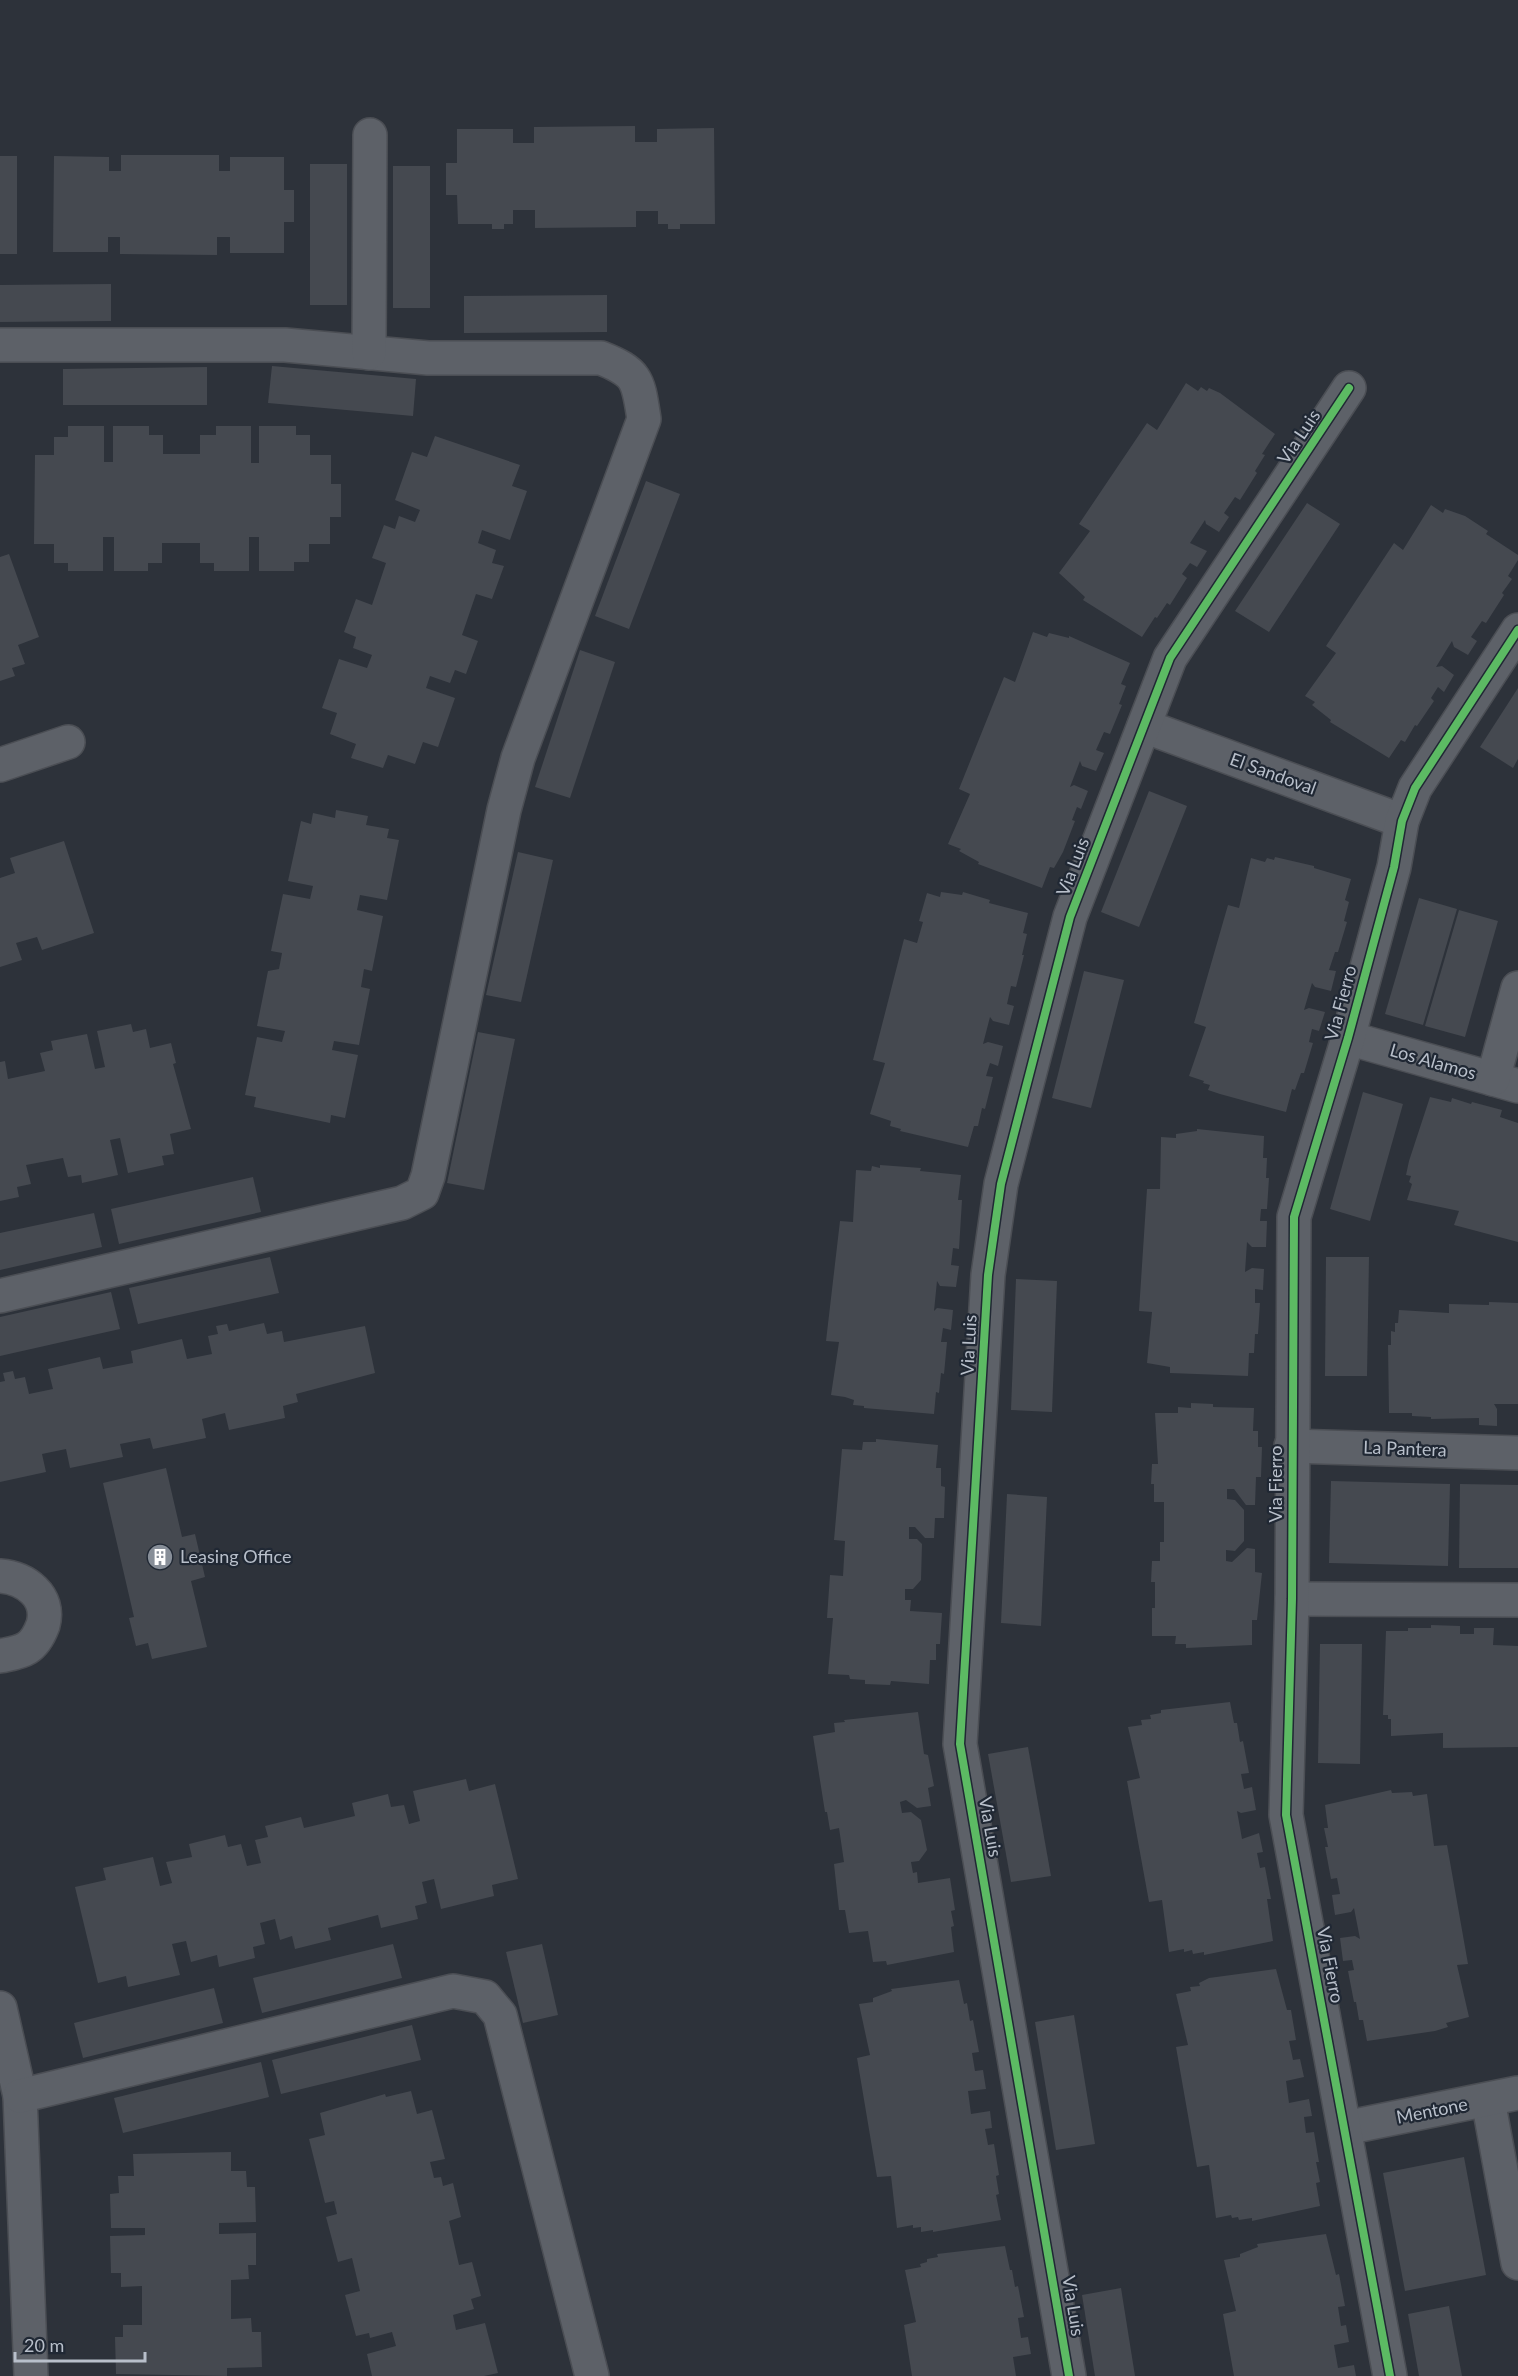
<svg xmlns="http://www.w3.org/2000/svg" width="1518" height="2376" viewBox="0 0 1518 2376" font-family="Lato,sans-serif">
<rect width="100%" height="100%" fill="#2d323a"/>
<g fill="#454950">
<polygon points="635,126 635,142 657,142 657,129 714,128 715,224 680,224 680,229 668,229 668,224 658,224 658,211 636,211 636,227 535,228 535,210 513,210 513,224 504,224 504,229 492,229 492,224 458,224 457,195 446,195 446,163 457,163 457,129 513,129 513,143 534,143 534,127"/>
<polygon points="121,155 219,155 219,171 230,171 230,157 284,157 284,190 294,190 294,222 284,222 284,253 230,253 230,237 217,237 217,255 120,254 120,237 108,237 108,252 53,252 54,156 109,157 109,171 121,171"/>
<rect x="0" y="156" width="17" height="98"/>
<rect x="310" y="164" width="37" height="141"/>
<rect x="393" y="166" width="37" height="142"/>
<polygon points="111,284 111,321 0,322 0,285"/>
<polygon points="607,295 607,332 464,333 464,296"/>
<polygon points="272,366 416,379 413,416 268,403"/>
<polygon points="207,367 207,405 63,405 63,369"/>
<polygon points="1186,383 1198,391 1201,387 1207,391 1209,388 1220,393 1275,434 1262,454 1265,455 1255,471 1257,473 1240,500 1235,497 1224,513 1229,517 1219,532 1206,524 1205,520 1190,543 1207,551 1197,567 1190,563 1182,574 1187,578 1170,605 1167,603 1157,618 1155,617 1142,637 1083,600 1085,597 1059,573 1090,531 1079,524 1147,423 1157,430"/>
<polygon points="68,426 104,426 104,462 113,462 113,426 149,426 149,435 163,435 163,454 200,454 200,435 216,435 216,426 251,426 251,463 259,463 259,426 296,426 296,435 310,435 310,455 331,455 331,484 341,484 341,517 330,517 330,544 309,544 309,562 294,562 294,571 259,571 259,537 249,537 249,571 214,571 214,563 200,563 200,543 162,543 162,563 148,563 148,571 114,571 114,537 103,537 103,571 68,571 68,563 54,563 54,544 34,544 35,455 54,455 54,437 68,437"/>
<polygon points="435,436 520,465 512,486 527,491 510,540 482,530 478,543 496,550 492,563 504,566 492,599 476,594 462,635 478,641 466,674 455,670 450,683 430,676 426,688 455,698 438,747 423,742 415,764 388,755 383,768 351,758 356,744 330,734 337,713 322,708 339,659 367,668 372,655 353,648 356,637 344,632 356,599 372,605 386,563 372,558 384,525 395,529 399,516 415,522 420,510 395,500 412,452 427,457"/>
<polygon points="646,481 680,494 629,629 595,616"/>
<polygon points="1307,503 1340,524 1269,632 1235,611"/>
<polygon points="1431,505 1443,513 1445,509 1465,516 1488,531 1486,534 1518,555 1518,560 1508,576 1512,579 1502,593 1504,595 1486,623 1482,621 1471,637 1477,641 1468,655 1454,647 1452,641 1436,667 1442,666 1454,675 1444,692 1438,687 1431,698 1434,701 1417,726 1415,725 1405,742 1401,740 1389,758 1330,722 1331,720 1312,705 1315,702 1305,696 1336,653 1326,646 1394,543 1403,550"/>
<polygon points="9,554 39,637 18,645 25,664 12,668 15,676 0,681 0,557"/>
<polygon points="1033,632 1047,637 1049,633 1069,638 1069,636 1130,663 1121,684 1126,686 1119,704 1122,705 1110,734 1104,732 1096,750 1104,753 1096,771 1082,766 1080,761 1070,787 1074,785 1088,791 1081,809 1077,807 1072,820 1075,821 1063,852 1054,868 1050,867 1042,888 978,864 979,862 959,851 961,849 948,844 970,794 959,789 1004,677 1015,682"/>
<polygon points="580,650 615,662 570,798 535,787"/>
<polygon points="1518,688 1518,759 1513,768 1480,747"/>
<polygon points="1149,791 1187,806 1139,927 1101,912"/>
<polygon points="336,810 368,816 366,825 389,829 387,838 399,840 387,900 360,895 357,910 383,916 372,971 364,969 361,987 370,989 359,1045 334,1041 332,1050 358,1055 345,1118 331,1115 330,1123 254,1107 256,1097 245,1095 257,1037 282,1042 285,1031 257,1026 268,971 279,969 282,953 271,951 283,894 310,899 313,886 288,881 301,821 311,824 313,813 335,818"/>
<polygon points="64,841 94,933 42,950 37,937 16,943 22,960 0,967 0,878 15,873 10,858"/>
<polygon points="518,852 553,860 521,1002 486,995"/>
<polygon points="1275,857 1314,866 1314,868 1351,879 1345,900 1349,902 1344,921 1347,922 1338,952 1335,952 1329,970 1336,971 1331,991 1315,987 1312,983 1304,1010 1309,1008 1325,1012 1319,1031 1312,1029 1309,1042 1313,1043 1304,1073 1301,1073 1295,1090 1292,1089 1286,1112 1220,1094 1208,1090 1210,1085 1203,1083 1204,1081 1189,1076 1206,1027 1194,1023 1228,905 1239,908 1251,858 1265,862 1267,858 1274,860"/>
<polygon points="941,892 962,895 963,892 990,900 989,903 1028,913 1023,933 1027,934 1022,955 1024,955 1016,987 1011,986 1007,1004 1014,1006 1009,1025 993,1021 990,1017 983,1044 988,1042 1003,1046 998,1066 990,1063 986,1076 993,1077 985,1109 982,1108 978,1126 974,1126 968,1147 900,1131 901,1129 890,1126 891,1121 870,1114 885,1063 873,1060 904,939 917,943 923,922 919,921 927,893 940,897"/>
<polygon points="1419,898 1457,909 1423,1025 1385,1014"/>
<polygon points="1459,910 1498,921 1465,1037 1425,1026"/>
<polygon points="1084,971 1124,980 1091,1108 1052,1098"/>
<polygon points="131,1024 133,1032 146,1029 150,1048 171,1043 176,1063 173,1064 191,1129 170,1134 174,1154 162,1156 164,1165 128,1173 120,1138 110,1140 118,1175 82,1183 81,1175 68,1177 63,1158 26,1165 31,1184 17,1187 19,1197 0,1201 0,1062 5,1061 8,1079 45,1071 40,1053 53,1050 51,1041 87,1034 95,1069 105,1067 97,1031"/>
<polygon points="478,1032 515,1039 484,1190 447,1183"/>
<polygon points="1363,1092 1403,1104 1370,1221 1330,1209"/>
<polygon points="1430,1097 1451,1102 1452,1098 1471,1104 1472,1102 1502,1110 1500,1117 1518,1123 1518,1242 1454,1225 1459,1211 1407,1200 1412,1184 1409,1182 1411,1176 1406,1175 1409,1161"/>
<polygon points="1197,1129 1264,1136 1263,1158 1267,1158 1266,1178 1269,1178 1267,1209 1261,1209 1260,1221 1267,1221 1266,1247 1252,1247 1247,1242 1245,1272 1252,1268 1264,1269 1263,1290 1255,1289 1255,1303 1260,1303 1258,1334 1255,1334 1254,1353 1249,1353 1248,1376 1170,1373 1170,1367 1147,1363 1152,1312 1139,1311 1147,1189 1160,1189 1161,1137 1176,1138 1176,1134 1197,1131"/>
<polygon points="880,1165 921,1168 920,1171 961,1175 958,1200 962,1200 959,1249 953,1248 951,1265 959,1266 956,1287 940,1286 937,1281 934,1311 937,1308 953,1310 951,1330 943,1328 941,1342 947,1342 944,1374 941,1373 939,1393 936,1392 934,1414 864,1408 864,1406 853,1405 854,1400 845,1397 831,1395 839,1342 826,1341 840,1221 853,1222 856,1170 871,1171 872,1166 880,1168"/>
<polygon points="253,1177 261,1212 119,1244 111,1209"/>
<polygon points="94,1213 102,1247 0,1270 0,1233"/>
<polygon points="270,1257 279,1293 138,1324 129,1288"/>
<polygon points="1326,1257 1369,1257 1367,1376 1325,1376"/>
<polygon points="1016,1279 1057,1281 1052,1412 1011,1410"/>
<polygon points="111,1292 120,1329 0,1356 0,1317"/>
<polygon points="1489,1302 1518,1303 1518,1404 1494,1404 1497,1409 1497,1426 1479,1425 1479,1418 1431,1419 1431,1417 1412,1416 1412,1413 1389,1413 1388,1345 1391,1345 1391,1331 1395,1332 1395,1323 1398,1323 1399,1310 1449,1313 1449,1304 1489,1305"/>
<polygon points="264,1323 267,1334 282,1331 284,1342 365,1326 375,1373 296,1394 298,1402 283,1406 285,1418 229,1430 225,1413 202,1419 206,1438 153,1449 150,1438 120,1444 123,1457 70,1468 66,1449 42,1454 46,1472 0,1482 0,1382 5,1381 3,1373 13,1371 15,1379 25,1377 29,1394 53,1389 48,1369 100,1357 103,1369 133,1363 131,1351 182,1339 187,1359 212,1354 208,1336 218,1334 216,1326 227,1324 229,1331"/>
<polygon points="1191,1403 1213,1404 1213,1407 1254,1408 1253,1431 1258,1431 1258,1447 1262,1447 1261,1477 1256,1477 1255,1505 1246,1505 1234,1489 1227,1489 1227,1499 1235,1500 1244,1510 1244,1541 1235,1551 1226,1550 1226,1561 1232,1562 1247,1548 1255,1549 1255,1572 1262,1573 1257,1620 1252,1620 1252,1645 1186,1648 1186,1644 1175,1644 1176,1636 1152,1636 1152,1608 1155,1608 1155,1582 1151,1582 1152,1561 1160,1561 1160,1542 1164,1542 1164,1502 1154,1502 1154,1484 1151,1484 1152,1464 1158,1464 1155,1413 1178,1413 1178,1407 1191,1408"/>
<polygon points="876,1439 938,1445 936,1468 941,1468 941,1486 945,1487 944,1518 935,1518 934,1538 925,1538 915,1527 909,1527 909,1539 917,1539 922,1544 921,1580 913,1589 905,1589 905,1600 911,1600 910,1611 942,1613 940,1644 936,1644 936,1660 930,1660 929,1684 891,1681 890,1685 865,1684 865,1680 850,1679 849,1675 828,1674 833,1618 827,1618 830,1575 843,1576 845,1541 834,1540 842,1449 862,1450 863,1442 876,1442"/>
<polygon points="166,1468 182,1537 195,1534 205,1577 191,1581 207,1647 152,1659 148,1643 136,1646 129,1618 134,1617 103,1483"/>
<polygon points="1331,1481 1450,1484 1448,1566 1329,1563"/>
<polygon points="1460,1484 1518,1485 1518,1568 1459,1568"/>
<polygon points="1007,1494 1047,1497 1041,1626 1001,1623"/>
<polygon points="1431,1625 1460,1626 1460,1634 1474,1634 1474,1628 1494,1628 1493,1645 1518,1646 1518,1747 1443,1748 1443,1733 1391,1736 1391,1719 1388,1719 1388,1715 1383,1715 1386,1631 1408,1631 1408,1628 1431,1628"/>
<polygon points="1320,1644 1362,1644 1360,1764 1318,1763"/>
<polygon points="1230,1702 1234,1723 1237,1723 1240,1742 1243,1741 1249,1773 1241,1774 1244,1789 1252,1787 1256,1810 1241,1813 1237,1811 1242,1839 1259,1833 1263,1852 1257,1853 1260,1868 1265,1867 1271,1899 1267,1899 1273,1941 1204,1955 1204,1952 1193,1954 1192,1950 1184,1952 1184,1949 1169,1952 1162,1900 1149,1902 1127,1781 1140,1778 1128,1727 1142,1725 1141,1720 1151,1719 1150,1715 1161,1713 1161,1710"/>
<polygon points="918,1712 924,1754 928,1755 934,1786 928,1788 931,1806 917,1808 906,1800 900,1802 902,1813 911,1812 921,1820 927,1850 919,1861 911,1862 913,1873 917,1872 918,1883 950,1878 955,1910 951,1911 954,1926 951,1927 954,1952 887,1965 886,1961 873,1962 868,1931 849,1933 845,1910 839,1910 834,1864 844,1862 839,1828 830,1830 827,1812 825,1812 813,1736 835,1732 834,1723 845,1722 844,1720"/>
<polygon points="1028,1747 1051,1876 1011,1882 988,1754"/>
<polygon points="466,1779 469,1791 495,1784 518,1879 492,1885 494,1896 441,1909 434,1879 422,1882 427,1903 415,1906 418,1919 381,1928 378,1915 328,1928 331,1940 295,1949 292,1936 280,1940 275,1919 260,1923 265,1944 253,1947 255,1958 219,1967 217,1955 191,1962 186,1941 172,1944 180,1975 128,1987 126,1976 98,1983 75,1887 106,1880 103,1868 153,1857 160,1886 172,1883 166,1862 192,1857 189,1844 225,1835 228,1847 241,1844 247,1866 261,1863 255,1840 268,1837 265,1826 301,1817 304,1828 355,1816 352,1803 388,1794 391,1807 404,1805 409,1824 420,1821 413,1791"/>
<polygon points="1391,1790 1392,1793 1412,1792 1413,1796 1427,1794 1434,1846 1447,1845 1468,1964 1457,1965 1469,2017 1446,2023 1448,2027 1435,2031 1367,2041 1363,2020 1359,2020 1356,2002 1354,2002 1348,1971 1354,1970 1352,1960 1343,1961 1340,1938 1355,1936 1360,1939 1354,1908 1351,1912 1335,1915 1332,1895 1340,1894 1337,1878 1331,1879 1325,1847 1328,1847 1324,1828 1328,1828 1325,1805"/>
<polygon points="393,1944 402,1978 262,2013 253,1978"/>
<polygon points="542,1944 558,2015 523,2023 506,1952"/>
<polygon points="1276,1969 1287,2010 1291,2010 1296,2040 1289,2041 1293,2060 1300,2059 1304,2077 1286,2081 1289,2103 1309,2099 1312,2116 1304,2117 1306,2133 1314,2132 1319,2162 1316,2162 1320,2182 1316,2183 1320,2206 1252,2221 1252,2218 1239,2220 1238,2217 1232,2218 1231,2215 1216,2218 1209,2165 1197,2167 1176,2047 1188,2045 1176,1994 1191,1991 1190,1987 1200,1986 1199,1983 1209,1978"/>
<polygon points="959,1980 964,2004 967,2003 970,2021 973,2020 979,2052 972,2053 975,2071 983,2070 986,2089 968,2091 971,2114 990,2111 992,2128 985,2129 988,2145 994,2144 999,2175 996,2176 999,2194 996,2195 1001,2220 933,2232 933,2230 921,2232 921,2227 913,2228 913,2225 897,2228 891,2176 877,2177 857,2058 870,2055 859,2004 873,2002 873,1998 892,1991 891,1989"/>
<polygon points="214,1988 223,2023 83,2058 74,2023"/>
<polygon points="1074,2015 1095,2144 1056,2150 1035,2022"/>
<polygon points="412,2025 421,2060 281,2094 272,2060"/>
<polygon points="261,2062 269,2097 123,2133 114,2098"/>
<polygon points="411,2091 417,2114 432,2110 445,2159 430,2162 434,2178 441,2177 443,2186 453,2183 461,2217 449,2221 459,2265 472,2262 481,2296 471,2299 474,2309 453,2315 456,2330 485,2323 498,2373 484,2376 372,2376 367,2354 396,2346 392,2332 370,2338 369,2333 356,2336 345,2295 360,2291 352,2258 338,2262 326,2217 337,2214 334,2201 325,2203 309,2139 325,2135 320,2113 385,2094 386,2097"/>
<polygon points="231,2152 231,2171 246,2171 247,2187 255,2187 256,2222 219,2223 219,2234 256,2233 256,2265 248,2265 249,2279 231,2280 231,2319 251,2318 252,2332 261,2332 262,2367 227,2368 227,2376 116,2374 115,2337 123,2337 123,2325 142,2325 142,2286 121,2287 121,2273 111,2273 110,2236 145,2235 145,2228 111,2228 110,2194 119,2193 118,2176 134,2176 133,2154"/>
<polygon points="1464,2157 1486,2275 1405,2291 1383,2173"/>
<polygon points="1326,2234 1336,2275 1339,2274 1345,2306 1338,2307 1341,2326 1346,2325 1349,2342 1334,2345 1338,2368 1354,2365 1356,2376 1234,2376 1223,2314 1236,2311 1224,2260 1240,2257 1240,2254 1258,2247 1257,2244"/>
<polygon points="1005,2246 1010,2270 1012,2270 1015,2287 1018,2286 1024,2317 1018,2318 1021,2338 1028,2337 1031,2354 1013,2357 1016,2376 912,2376 904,2325 916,2322 905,2270 921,2267 920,2264 927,2262 927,2259 938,2257 937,2254"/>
<polygon points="1121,2288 1135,2376 1095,2376 1082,2295"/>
<polygon points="1449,2306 1462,2376 1419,2376 1408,2314"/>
</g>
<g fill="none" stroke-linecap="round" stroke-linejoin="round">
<g stroke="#4b4e54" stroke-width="36">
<g id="minor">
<path d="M0,345H285L428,358H601C639,373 638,381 644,419L518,758L504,810L428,1176L422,1193L402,1203L0,1296"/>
<polyline points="369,353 370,135"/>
<polyline points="1144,726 1402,821"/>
<polyline points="0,765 68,742"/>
<polyline points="1348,1038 1518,1086"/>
<polyline points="1493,1079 1518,988"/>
<polyline points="1291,1446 1518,1453"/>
<path d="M0,1576C25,1578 51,1596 43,1625C40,1633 35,1643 27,1648C19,1653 9,1654 0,1656"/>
<polyline points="1292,1599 1518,1600"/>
<polyline points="0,2008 20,2096 31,2376"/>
<polyline points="20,2096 453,1991 485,1997 500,2015 592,2376"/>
<polyline points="1488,2100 1518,2263"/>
<polyline points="1345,2128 1518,2093"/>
<polyline points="1069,2376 960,1744 988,1275 1001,1184 1070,917 1170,658 1349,388"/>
<polyline points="1390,2376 1286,1815 1292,1599 1294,1217 1348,1038 1394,867 1402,821 1415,788 1518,630"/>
</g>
</g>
<use href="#minor" stroke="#5d6168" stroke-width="33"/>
<g stroke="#202834" stroke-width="11">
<g id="cycleway">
<polyline points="1069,2376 960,1744 988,1275 1001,1184 1070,917 1170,658 1349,388"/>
<polyline points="1390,2376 1286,1815 1292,1599 1294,1217 1348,1038 1394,867 1402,821 1415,788 1518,630"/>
</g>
</g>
<use href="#cycleway" stroke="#5cba63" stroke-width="8"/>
</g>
<defs>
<g id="building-disc" transform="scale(1.35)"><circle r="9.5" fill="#878e98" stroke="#202834"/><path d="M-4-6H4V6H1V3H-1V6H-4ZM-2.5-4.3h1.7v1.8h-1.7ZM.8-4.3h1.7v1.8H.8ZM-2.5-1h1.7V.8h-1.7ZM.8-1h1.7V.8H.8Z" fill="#fff"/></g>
</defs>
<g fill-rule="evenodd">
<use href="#building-disc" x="160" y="1557"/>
</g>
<g text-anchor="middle" stroke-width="4.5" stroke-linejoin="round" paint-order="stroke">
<g font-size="18" fill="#b8bfca" stroke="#202834">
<text transform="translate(1299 437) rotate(-56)" y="6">Via Luis</text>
<text transform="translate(1273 774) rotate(20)" y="6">El Sandoval</text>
<text transform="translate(1073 867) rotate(-69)" y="6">Via Luis</text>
<text transform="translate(1341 1003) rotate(-75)" y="6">Via Fierro</text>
<text transform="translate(1433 1062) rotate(16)" y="6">Los Alamos</text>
<text transform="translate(969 1345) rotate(-87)" y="6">Via Luis</text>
<text transform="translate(1405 1449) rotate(2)" y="6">La Pantera</text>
<text transform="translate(1276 1484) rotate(-90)" y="6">Via Fierro</text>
<text transform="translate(990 1827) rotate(80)" y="6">Via Luis</text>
<text transform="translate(1330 1965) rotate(79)" y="6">Via Fierro</text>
<text transform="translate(1432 2111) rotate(-11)" y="6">Mentone</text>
<text transform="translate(1073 2306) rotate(81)" y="6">Via Luis</text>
</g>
<g font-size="18" fill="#b8bfca" stroke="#202834" text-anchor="start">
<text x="180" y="1563">Leasing Office</text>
</g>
</g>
<path d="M15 2352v9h130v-9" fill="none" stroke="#b8bfca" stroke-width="3"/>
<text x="24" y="2352" font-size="18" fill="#b8bfca" stroke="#202834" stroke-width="4.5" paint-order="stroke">20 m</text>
</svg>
